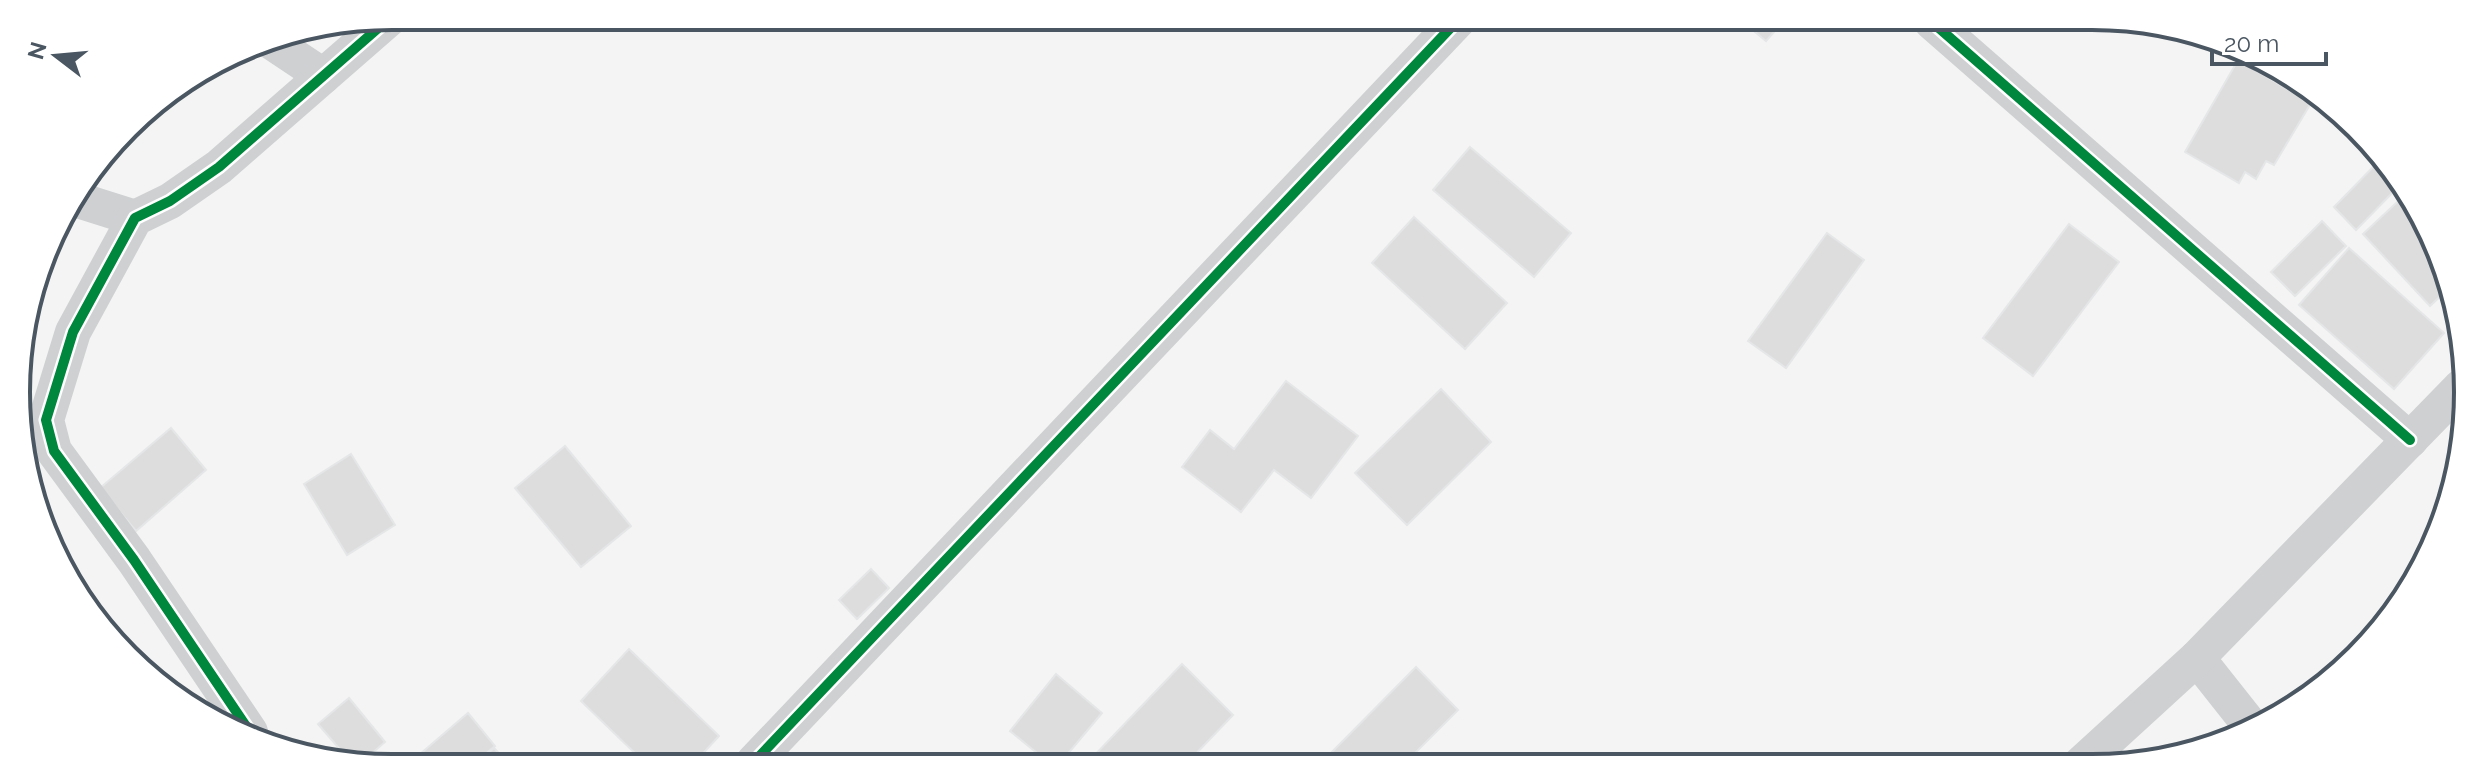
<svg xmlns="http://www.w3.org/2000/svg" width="2484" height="784" viewBox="0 0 2484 784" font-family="Raleway,sans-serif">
<rect width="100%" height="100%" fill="#f4f4f4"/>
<g fill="#ddddde" stroke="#e5e6e7" stroke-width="2">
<polygon points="1743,22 1783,22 1766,41"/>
<polygon points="2238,60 2311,103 2274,165 2266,161 2256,179 2245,172 2239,183 2185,152"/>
<polygon points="1470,147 1571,233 1534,277 1433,190"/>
<polygon points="2381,159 2403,182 2356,230 2334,207"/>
<polygon points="2408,192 2448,289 2430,306 2363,234"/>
<polygon points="1414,217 1507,303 1465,349 1372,263"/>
<polygon points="2322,221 2346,246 2295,296 2271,272"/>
<polygon points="2069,224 2119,262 2033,376 1983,338"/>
<polygon points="1827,233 1864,260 1786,368 1748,341"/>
<polygon points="2349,248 2444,333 2394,389 2299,305"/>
<polygon points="1286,381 1358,436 1311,498 1274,470 1241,512 1182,467 1210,430 1234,449"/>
<polygon points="1441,389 1491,442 1407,525 1355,473"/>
<polygon points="171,428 206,470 136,531 100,488"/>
<polygon points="565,446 631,526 581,567 515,488"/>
<polygon points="351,454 395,525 347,555 304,484"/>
<polygon points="871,569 889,588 857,619 839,600"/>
<polygon points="629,649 719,736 695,762 643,761 581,701"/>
<polygon points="1182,664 1233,715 1187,763 1088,762"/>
<polygon points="1416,667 1458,710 1405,763 1321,763"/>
<polygon points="1056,674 1102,713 1061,762 1048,762 1010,731"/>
<polygon points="349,698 385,742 363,761 350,761 318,724"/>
<polygon points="468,713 495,746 477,761 412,761"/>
<polygon points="494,748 506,761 479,761"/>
</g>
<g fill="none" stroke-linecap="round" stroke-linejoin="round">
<g stroke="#ced0d2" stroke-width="36">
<polyline points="1932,22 2410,440"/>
<polyline points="269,40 323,76"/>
<polyline points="75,199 135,218"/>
<polyline points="2197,658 2254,730"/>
<polyline points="250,732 134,560 54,451 46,420 73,332 135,218 170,201 219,167 392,16"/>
<polyline points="754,762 1458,20"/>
<polyline points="2080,765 2197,658 2461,387"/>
</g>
<g stroke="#fff" stroke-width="15">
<g id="cycleway">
<polyline points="1932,22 2410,440"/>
<polyline points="250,732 134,560 54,451 46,420 73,332 135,218 170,201 219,167 392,16"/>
<polyline points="754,762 1458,20"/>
</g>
</g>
<use href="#cycleway" stroke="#00873e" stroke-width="10"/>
</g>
<path d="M0 0H2484V784H0ZM392 30H2092A362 362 0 0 1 2454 392V392A362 362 0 0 1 2092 754H392A362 362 0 0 1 30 392V392A362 362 0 0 1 392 30Z" fill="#fff" fill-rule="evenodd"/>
<path fill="none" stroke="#4a5661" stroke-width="4" d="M392 30H2092A362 362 0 0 1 2454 392V392A362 362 0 0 1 2092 754H392A362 362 0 0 1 30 392V392A362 362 0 0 1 392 30Z"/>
<g transform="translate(56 56) rotate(286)" stroke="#ffffff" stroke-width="6" paint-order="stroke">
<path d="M0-6L14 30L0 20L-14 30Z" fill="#4a5661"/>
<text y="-12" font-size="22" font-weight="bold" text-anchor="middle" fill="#4a5661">N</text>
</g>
<path d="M2212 52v12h114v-12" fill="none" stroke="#4a5661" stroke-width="4"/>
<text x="2224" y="52" font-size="24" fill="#4a5661" stroke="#ffffff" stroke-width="6" paint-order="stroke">20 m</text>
</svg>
